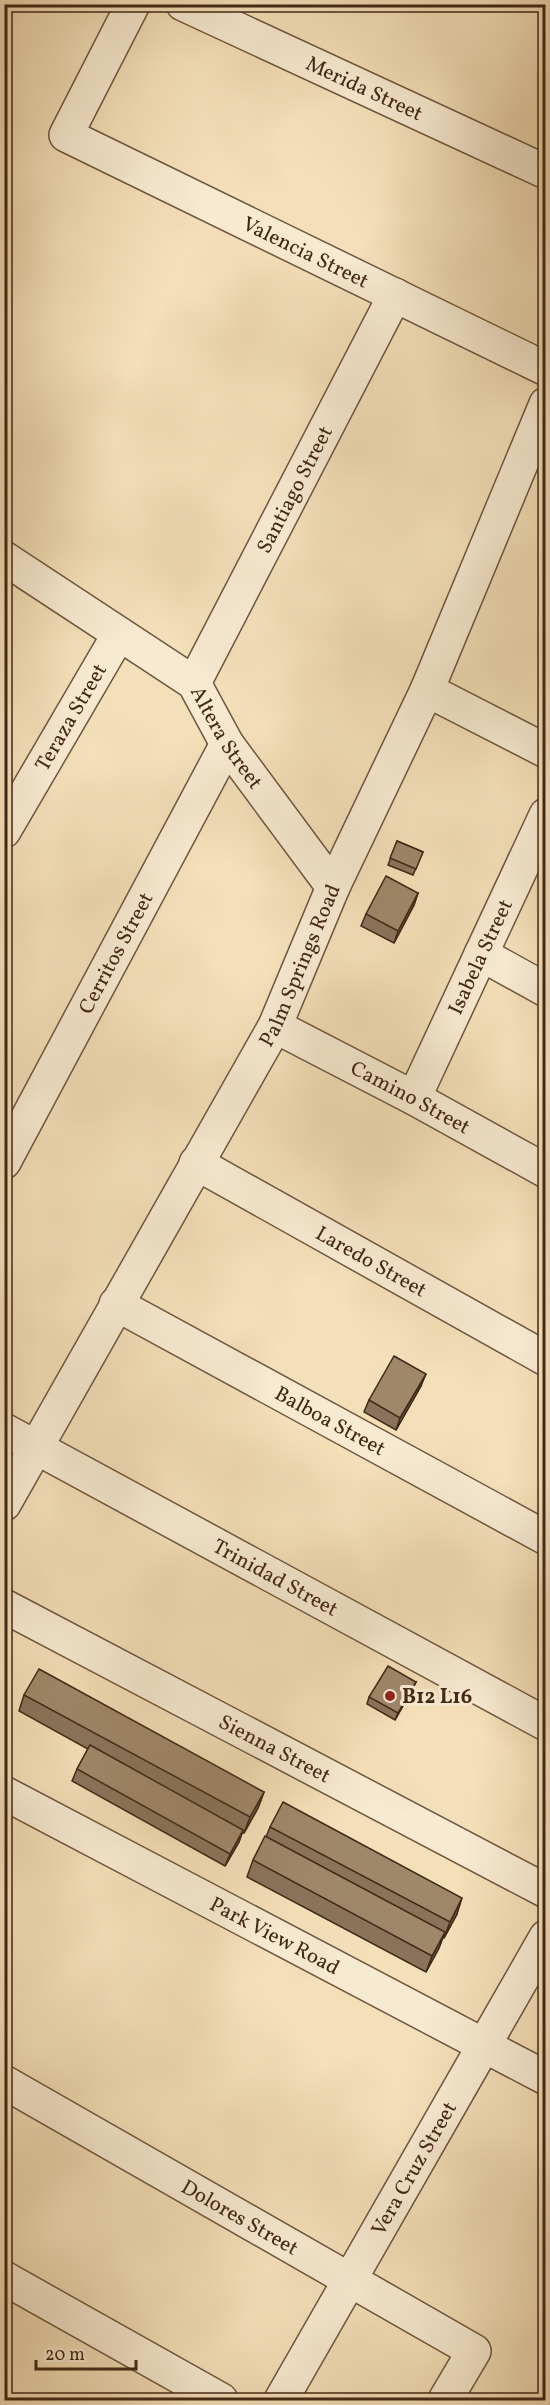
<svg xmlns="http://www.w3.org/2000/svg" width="550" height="2405" viewBox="0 0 550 2405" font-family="Vollkorn,serif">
<rect width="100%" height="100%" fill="#f3dfb8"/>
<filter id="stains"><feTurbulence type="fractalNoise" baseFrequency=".00333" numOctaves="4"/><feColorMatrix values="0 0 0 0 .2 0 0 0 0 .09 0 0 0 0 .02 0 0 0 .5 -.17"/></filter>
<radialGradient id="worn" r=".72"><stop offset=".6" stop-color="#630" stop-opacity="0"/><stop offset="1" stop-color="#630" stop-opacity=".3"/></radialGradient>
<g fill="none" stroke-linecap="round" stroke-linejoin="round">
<g stroke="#6f553e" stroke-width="36">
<g id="minor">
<path id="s1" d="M133,4L66,135L546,369"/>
<path id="s2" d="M183,4L546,172"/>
<path id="s3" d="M4,558L194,683L227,744L333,887"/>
<path id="s4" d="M194,683L395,295"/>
<polyline points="427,690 546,751"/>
<path id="s5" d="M4,831L119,634"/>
<polyline points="481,954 546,990"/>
<path id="s6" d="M275,1026L414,1098L546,1171"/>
<path id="s7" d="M414,1098L546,815"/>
<path id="s8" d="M4,1162L227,744"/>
<path id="s9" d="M196,1163L546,1359"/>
<path id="s10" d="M116,1304L546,1538"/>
<path id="s11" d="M4,1430L546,1724"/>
<path id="s12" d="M4,1504L275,1026L333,887L427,690L546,404"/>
<path id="s13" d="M4,1606L546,1891"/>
<path id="s14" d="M4,1793L546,2078"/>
<path id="s15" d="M4,2082L474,2351L445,2400"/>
<polyline points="4,2278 221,2400"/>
<path id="s16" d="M281,2400L546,1937"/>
</g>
</g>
<use href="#minor" stroke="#f7ead1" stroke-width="33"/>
</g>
<g fill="#89745b" stroke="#432716" stroke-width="1.5">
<polygon points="397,841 423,852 413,875 388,865"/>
<polygon points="418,893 414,905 394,943 361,926 366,914"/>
<polygon points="421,1386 396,1430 364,1412 369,1400"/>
<polygon points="416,1682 413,1688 395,1720 367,1704 369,1697"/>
<polygon points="24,1695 264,1792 258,1808 244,1833 242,1833 239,1842 225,1866 72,1781 77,1769 88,1749 19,1711"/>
<polygon points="270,1827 457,1914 444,1938 443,1937 439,1948 426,1972 247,1877 253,1860 266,1837"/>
</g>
<g fill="#6f5e4a" stroke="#432716" stroke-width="1.5">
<polygon points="418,893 414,905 394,943 398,931"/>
<polygon points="426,1374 421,1386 396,1430 400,1418"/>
<polygon points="416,1682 413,1688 395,1720 398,1713"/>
<polygon points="264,1792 258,1808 244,1833 250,1817"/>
<polygon points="243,1830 239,1842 225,1866 230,1854"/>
<polygon points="462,1898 457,1914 444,1938 450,1922"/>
<polygon points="445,1932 439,1948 426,1972 432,1956"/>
</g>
<g fill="#9f876a" stroke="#432716" stroke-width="1.5">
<polygon points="397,841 423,852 416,869 390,858"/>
<polygon points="386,876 418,893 398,931 366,914"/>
<polygon points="394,1356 426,1374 400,1418 369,1400"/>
<polygon points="388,1666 416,1682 398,1713 369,1697"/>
<polygon points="39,1669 264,1792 250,1817 24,1695"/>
<polygon points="90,1745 243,1830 230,1854 77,1769"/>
<polygon points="283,1802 462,1898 450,1922 270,1827"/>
<polygon points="265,1836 445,1932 432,1956 253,1860"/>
</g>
<circle fill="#8f2418" stroke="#f7ead1" stroke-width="2" cx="390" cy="1696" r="6"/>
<g text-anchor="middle" stroke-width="6" stroke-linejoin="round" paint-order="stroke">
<g font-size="21" fill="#432716" stroke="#f7ead1">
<text dy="7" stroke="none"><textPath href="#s2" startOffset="200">Merida Street</textPath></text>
<text dy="7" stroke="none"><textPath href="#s1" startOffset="414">Valencia Street</textPath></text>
<text dy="7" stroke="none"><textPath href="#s4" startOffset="218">Santiago Street</textPath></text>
<text dy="7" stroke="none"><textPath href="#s5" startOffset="132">Teraza Street</textPath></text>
<text dy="7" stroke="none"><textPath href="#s3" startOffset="291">Altera Street</textPath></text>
<text dy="7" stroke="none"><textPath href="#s8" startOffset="237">Cerritos Street</textPath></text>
<text dy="7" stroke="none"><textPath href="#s7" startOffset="156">Isabela Street</textPath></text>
<text dy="7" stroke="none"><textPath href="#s12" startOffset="615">Palm Springs Road</textPath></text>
<text dy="7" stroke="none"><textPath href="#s6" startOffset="153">Camino Street</textPath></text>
<text dy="7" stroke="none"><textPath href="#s9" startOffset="201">Laredo Street</textPath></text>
<text dy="7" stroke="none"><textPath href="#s10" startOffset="244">Balboa Street</textPath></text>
<text dy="7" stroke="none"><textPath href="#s11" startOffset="309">Trinidad Street</textPath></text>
<text dy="7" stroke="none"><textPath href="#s13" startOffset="306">Sienna Street</textPath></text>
<text dy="7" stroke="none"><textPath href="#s14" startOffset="306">Park View Road</textPath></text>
<text dy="7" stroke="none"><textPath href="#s16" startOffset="267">Vera Cruz Street</textPath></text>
<text dy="7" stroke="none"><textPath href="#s15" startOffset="272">Dolores Street</textPath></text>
</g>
<g font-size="21" font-weight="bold" fill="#432716" stroke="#f7ead1" text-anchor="start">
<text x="402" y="1703">B12 L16</text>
</g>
</g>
<rect width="550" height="2405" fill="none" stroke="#f3dfb8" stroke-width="24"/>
<rect x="6" y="6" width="538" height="2393" fill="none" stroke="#432716" stroke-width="3"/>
<rect x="12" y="12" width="526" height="2381" fill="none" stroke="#432716" stroke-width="1.5"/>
<path d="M36 2360v9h100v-9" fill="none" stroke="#432716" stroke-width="3"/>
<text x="45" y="2360" font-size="18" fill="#432716" stroke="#f7ead1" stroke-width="4.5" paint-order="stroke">20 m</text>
<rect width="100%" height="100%" filter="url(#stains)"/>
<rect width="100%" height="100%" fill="url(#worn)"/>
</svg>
